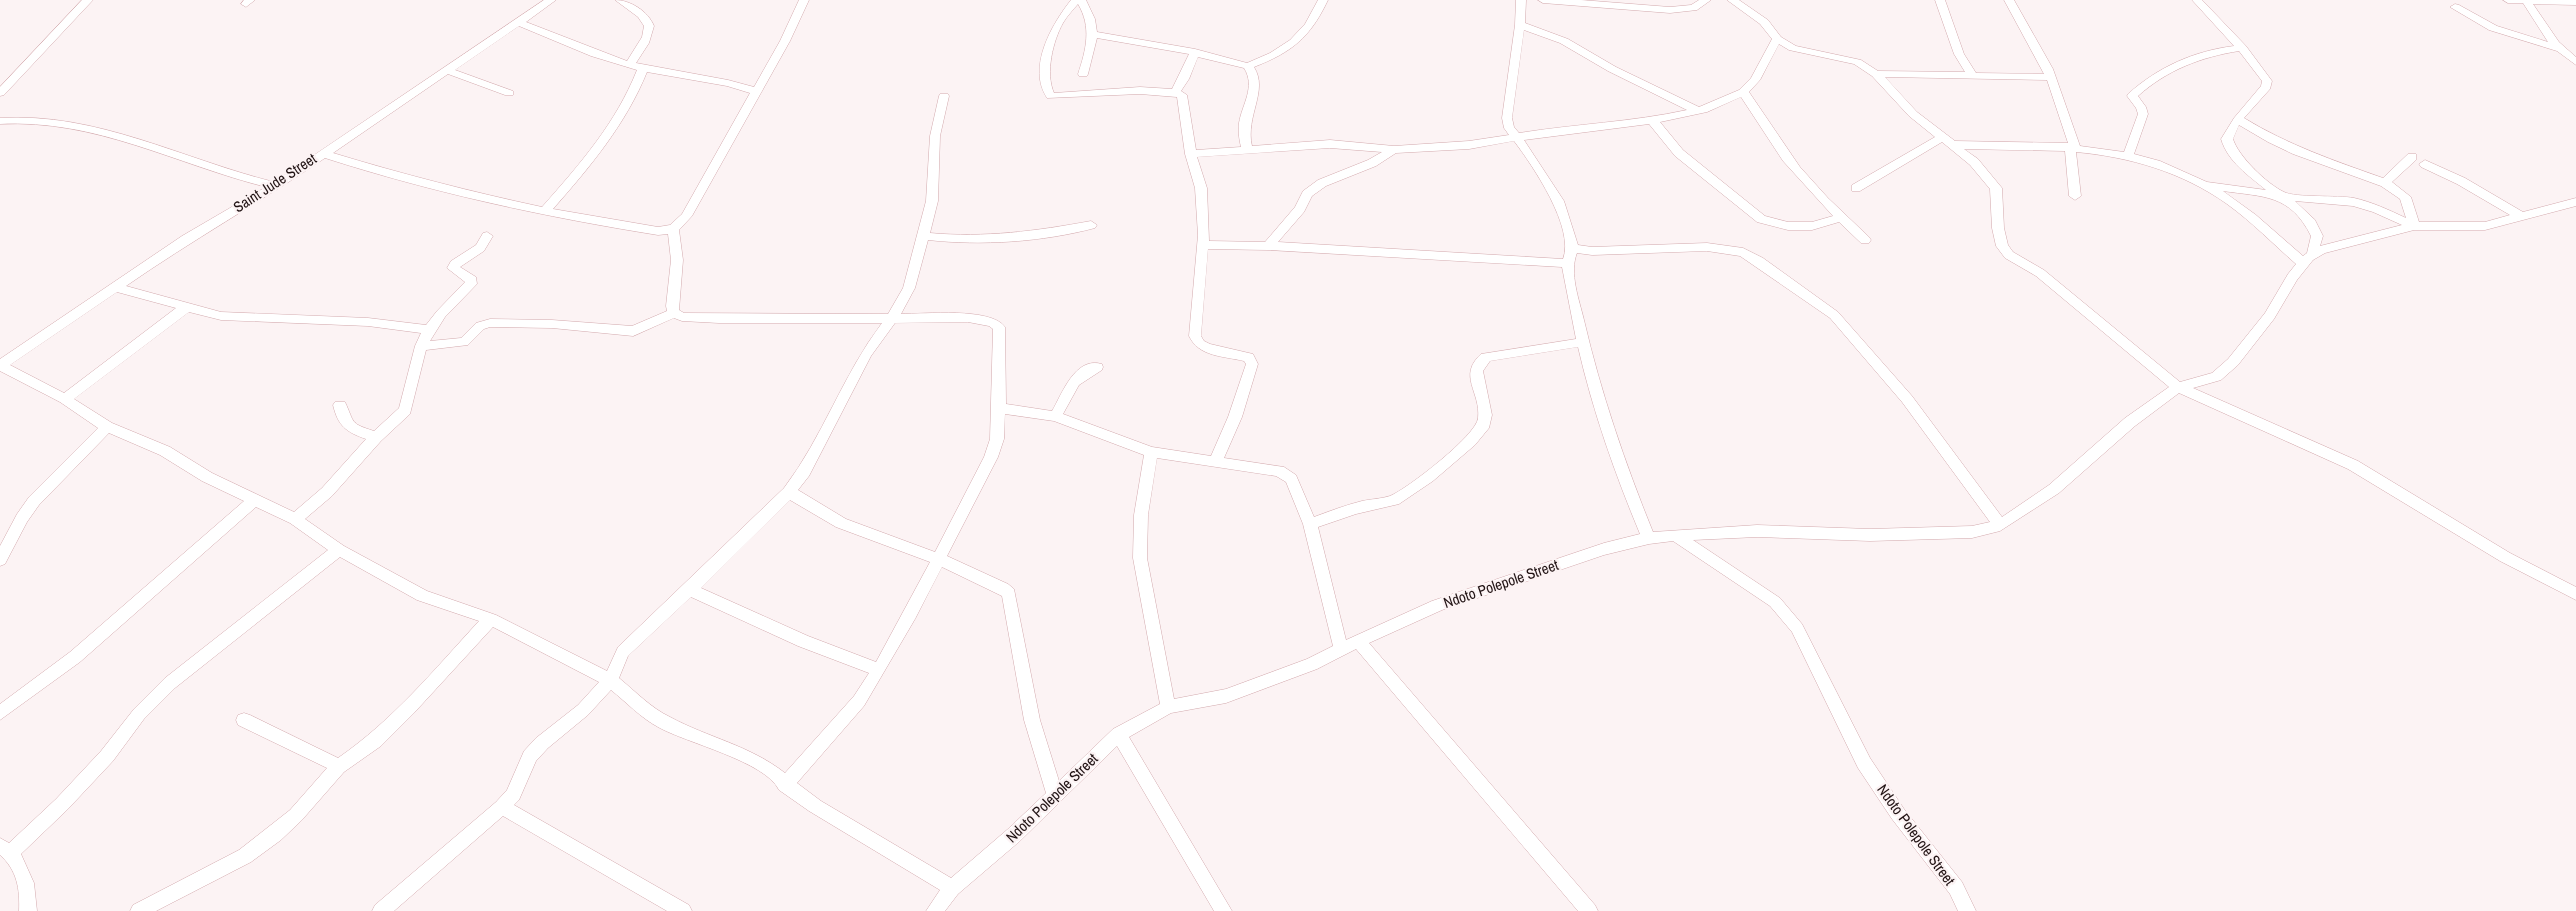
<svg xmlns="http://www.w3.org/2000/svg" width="2576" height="911" viewBox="0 0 2576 911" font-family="'Archivo Narrow',sans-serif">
<rect width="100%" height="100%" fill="#fcf3f4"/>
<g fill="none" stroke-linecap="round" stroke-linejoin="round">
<g stroke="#d3a9ad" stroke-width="1">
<g id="street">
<polygon points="82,0 93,0 4,95 0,96 0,87"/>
<polygon points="244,0 255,0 246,7 241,4"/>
<path d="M544,0H556L526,22L627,61L642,37L644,26L638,17L615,0C630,0 648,11 654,26L649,43L636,63L728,80L754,87L780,41L799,0H809L790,41L692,216L679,230L683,260L679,310L684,313L888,314L903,288L926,201L930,136L939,96L940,94H948L949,96L940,136L938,201L930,233C984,238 1037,231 1091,221L1097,225L1095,228C1042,242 982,246 928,240L915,288L901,314C924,314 991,307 1005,327L1006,404L1052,411C1062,394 1075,356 1102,364L1103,367L1102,370L1079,385L1063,414L1152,447L1211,456L1228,417L1246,364L1244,361C1223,356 1199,357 1189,336L1198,235L1195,188L1185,154L1177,97L1140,94L1047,98C1027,68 1051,25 1071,0H1086L1095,19L1097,32L1195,49L1247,63L1270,53L1290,40L1305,24L1318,0H1328C1310,38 1292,52 1254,67C1269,91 1245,116 1252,146L1330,140L1394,146L1469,141L1509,135L1504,128L1502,118L1515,25L1516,0H1526L1525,23L1568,39L1616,67L1699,107L1739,90L1751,78L1772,39L1760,24L1727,0H1739L1768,20L1781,37L1796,46L1861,60L1878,71L1965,72L1954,54L1935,0H1945L1964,54L1976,73L2044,74L2004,0H2014L2053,69L2080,146L2124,152L2138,114L2136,108L2127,96L2128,94C2158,67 2194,51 2234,46L2192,0H2202L2246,46L2272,81L2270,89L2244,118C2288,145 2335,161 2383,178L2408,154H2416V160L2392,182L2411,197L2419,222H2485L2510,215L2457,184L2421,167L2419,164L2425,160L2465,178L2523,212L2576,198V206L2485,230H2414L2325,253L2313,260L2297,280L2274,319L2238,365L2221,380L2193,388L2358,461L2510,553L2576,587V600L2500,561L2348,469L2179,393L2135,426L2059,493L2000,531L1972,538L1870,541L1757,537L1693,540L1780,598L1802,624L1870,758L1904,809L1962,882L1976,911H1958L1950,894L1892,819L1858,768L1792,632L1770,606L1673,541L1649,544L1604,555L1442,610L1369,643L1595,905L1598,911H1578L1356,649L1317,669L1226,703L1171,713L1129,737L1232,911H1214L1117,746L1020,841L958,894L945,911H926L940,890L809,811L779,790C765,761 686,743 658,727C641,718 626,702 611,690L588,715L548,748L536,761L519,800L514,805L689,905L692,911H667L503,816L394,911H372L375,905L496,802L507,790L524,751L536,738L578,705L599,682L493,627L414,713L381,746L344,772L302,820L281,840L251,862L156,911H130L133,905L239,850L290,810L327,768L238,725L236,720L238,715L244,713L250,715L338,758C393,720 434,670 479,621L417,600L340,557L175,688L144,719L113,761L68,809L21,854L34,883L37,911H19C20,889 17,870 0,855V838L9,843L56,799L101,751L134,709L165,678L328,550L290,523L256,507L80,662L0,720V704L70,652L244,501L202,481L160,455L109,433L39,505L27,522L5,564L0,566V546L17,514L29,497L98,428L60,402L0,371V359L182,236L266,187C175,164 96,119 0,124V118C97,112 182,159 274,182ZM1078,4C1092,27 1086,50 1078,74L1079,76H1087L1088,74L1097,38L1189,54L1172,89L1140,87L1054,93C1045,73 1053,41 1063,23C1067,16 1073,10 1078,4ZM519,26L591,56L637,70C616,123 580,164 542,207C472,192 402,174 333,153L448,74L505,95H513V91L455,70ZM1524,30L1560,43L1608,71L1687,110C1632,122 1576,124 1519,133L1514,127L1512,118ZM1779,44L1789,50L1854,64L1872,76L1909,116L1935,137L1852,185V191H1860L1942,142L1970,165L1990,189L1992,228L1996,246L2005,258L2036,276L2169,387L2125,418L2049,485L2002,517L1912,396L1838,312L1763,258L1743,248L1707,243L1592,247L1578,245L1564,201L1524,140L1649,124L1675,156L1757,222L1788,230H1812L1839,222L1861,243H1869L1871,240L1869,237L1828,198L1800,167L1749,92L1760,80ZM2239,51L2262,81L2261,86L2234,118L2221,139C2228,162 2248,175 2266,190L2207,182L2160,161L2134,154L2148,114L2146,107L2138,96C2167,70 2201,57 2239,51ZM1198,57L1244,68C1256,87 1242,104 1239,123C1238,131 1239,139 1241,147L1196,150L1187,95L1181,91L1189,79ZM647,72L727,86L750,93L682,214L670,225L658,227L553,209C590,167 626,124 647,72ZM1885,77L2047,80L2068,143L1955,141L1917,112ZM1741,97L1783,161L1833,216L1812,222H1788L1765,216L1683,150L1660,122L1707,112ZM2239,125L2268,142L2293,154L2381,186L2400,199L2406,218C2389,210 2372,202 2354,198C2337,195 2296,198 2284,192C2267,184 2238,156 2233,139ZM1514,141C1533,166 1575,228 1563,259L1278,242L1304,212L1312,196L1326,186L1376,166L1396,153L1469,149ZM1330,148L1382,152L1368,160L1318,180L1303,191L1295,207L1265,242L1209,241L1207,188L1197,157ZM1964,149L2065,151L2069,196L2075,200L2081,196L2076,152C2130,157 2182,172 2227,204C2252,222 2273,244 2296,264L2288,274L2265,313L2228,359L2212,373L2180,382L2044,270L2013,252L2008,245L2004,228L2002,188L1978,159ZM325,158C434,193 545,217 658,235L668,234L671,260L666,306L667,311L632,326L552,320L490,319L476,323L461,338L430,341L445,317L477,284L476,277L460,267L484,251L493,236L487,232L483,233L476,245L451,261L447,268L465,282L437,311L426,325L368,318L221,312L126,286C191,241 260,202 325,158ZM2223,191C2264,197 2290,194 2311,236L2307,253L2303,256L2256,215ZM2295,201L2353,206L2373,212L2402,225L2320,246L2323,236L2315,220ZM1208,249L1268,250L1562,267L1576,339L1481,354C1457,376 1481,392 1478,418C1477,435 1407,489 1390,496C1381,499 1371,499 1362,501C1346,505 1330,511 1314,517L1296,475L1284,467L1224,458L1242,417L1258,364L1253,354L1210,344L1204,341L1201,336ZM1707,251L1740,256L1830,318L1902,402L1990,522L1972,526L1870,529L1757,525L1653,532C1625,463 1601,393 1584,320C1579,299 1569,273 1577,253L1592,255ZM117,292L176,308L64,393L10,365ZM189,312L221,320L368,326L421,333L415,346L399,408L374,431C349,423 355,423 345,402H335L333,405C338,426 346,432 366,439L322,488L294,512L212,473L170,447L112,423L74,399ZM674,318L682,321L719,323H882C843,374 823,437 784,488L618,647L607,671L496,615L427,591L344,546L305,519L332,496L381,441L410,414L426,350L468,345L484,329L490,327L552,328L633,336ZM968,322L989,326L993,329L990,439L984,457L935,552L846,519L798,490L809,476L871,356L895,323ZM1578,347C1593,412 1615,474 1640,534L1604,543L1432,601L1346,640L1318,527L1356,514L1399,504L1433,481L1475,445L1489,428L1492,415L1483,371L1490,361ZM1005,414L1054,421L1144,455L1134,515L1133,558L1160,704L1113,729L1059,781L1040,720L1014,589L1008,584L947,556L998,457L1004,439ZM1157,458L1276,476L1286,482L1303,524L1333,646L1307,659L1226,689L1174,699L1147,558L1148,515ZM790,500L836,527L930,562L876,662L808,636L701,588ZM942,567L1002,596L1024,720L1046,793L1008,829L951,878L821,801L797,783L864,706L915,619ZM691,597L798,646L869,673L854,696L785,773C749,745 709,738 670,717C651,708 635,691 619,678L628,656Z"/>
<polygon points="1538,0 1581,0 1670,7 1691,5 1699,0 1711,0 1697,10 1670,13 1543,3"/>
<polygon points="2503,0 2576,0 2576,5 2533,4 2559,42 2576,57 2576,65 2557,51 2489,30 2450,7 2455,4 2459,5 2497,26 2548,42 2523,3 2508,3"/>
</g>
</g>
<use href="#street" fill="#fff" fill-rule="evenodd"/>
</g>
<g text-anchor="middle" stroke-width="4.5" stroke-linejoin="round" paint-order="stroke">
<g font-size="15" fill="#211314" stroke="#fcf3f4">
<text transform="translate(275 183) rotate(-33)" y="5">Saint Jude Street</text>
<text transform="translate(1501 584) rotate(-19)" y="5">Ndoto Polepole Street</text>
<text transform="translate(1052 798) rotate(-44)" y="5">Ndoto Polepole Street</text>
<text transform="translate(1916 835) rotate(54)" y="5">Ndoto Polepole Street</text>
</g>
</g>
</svg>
